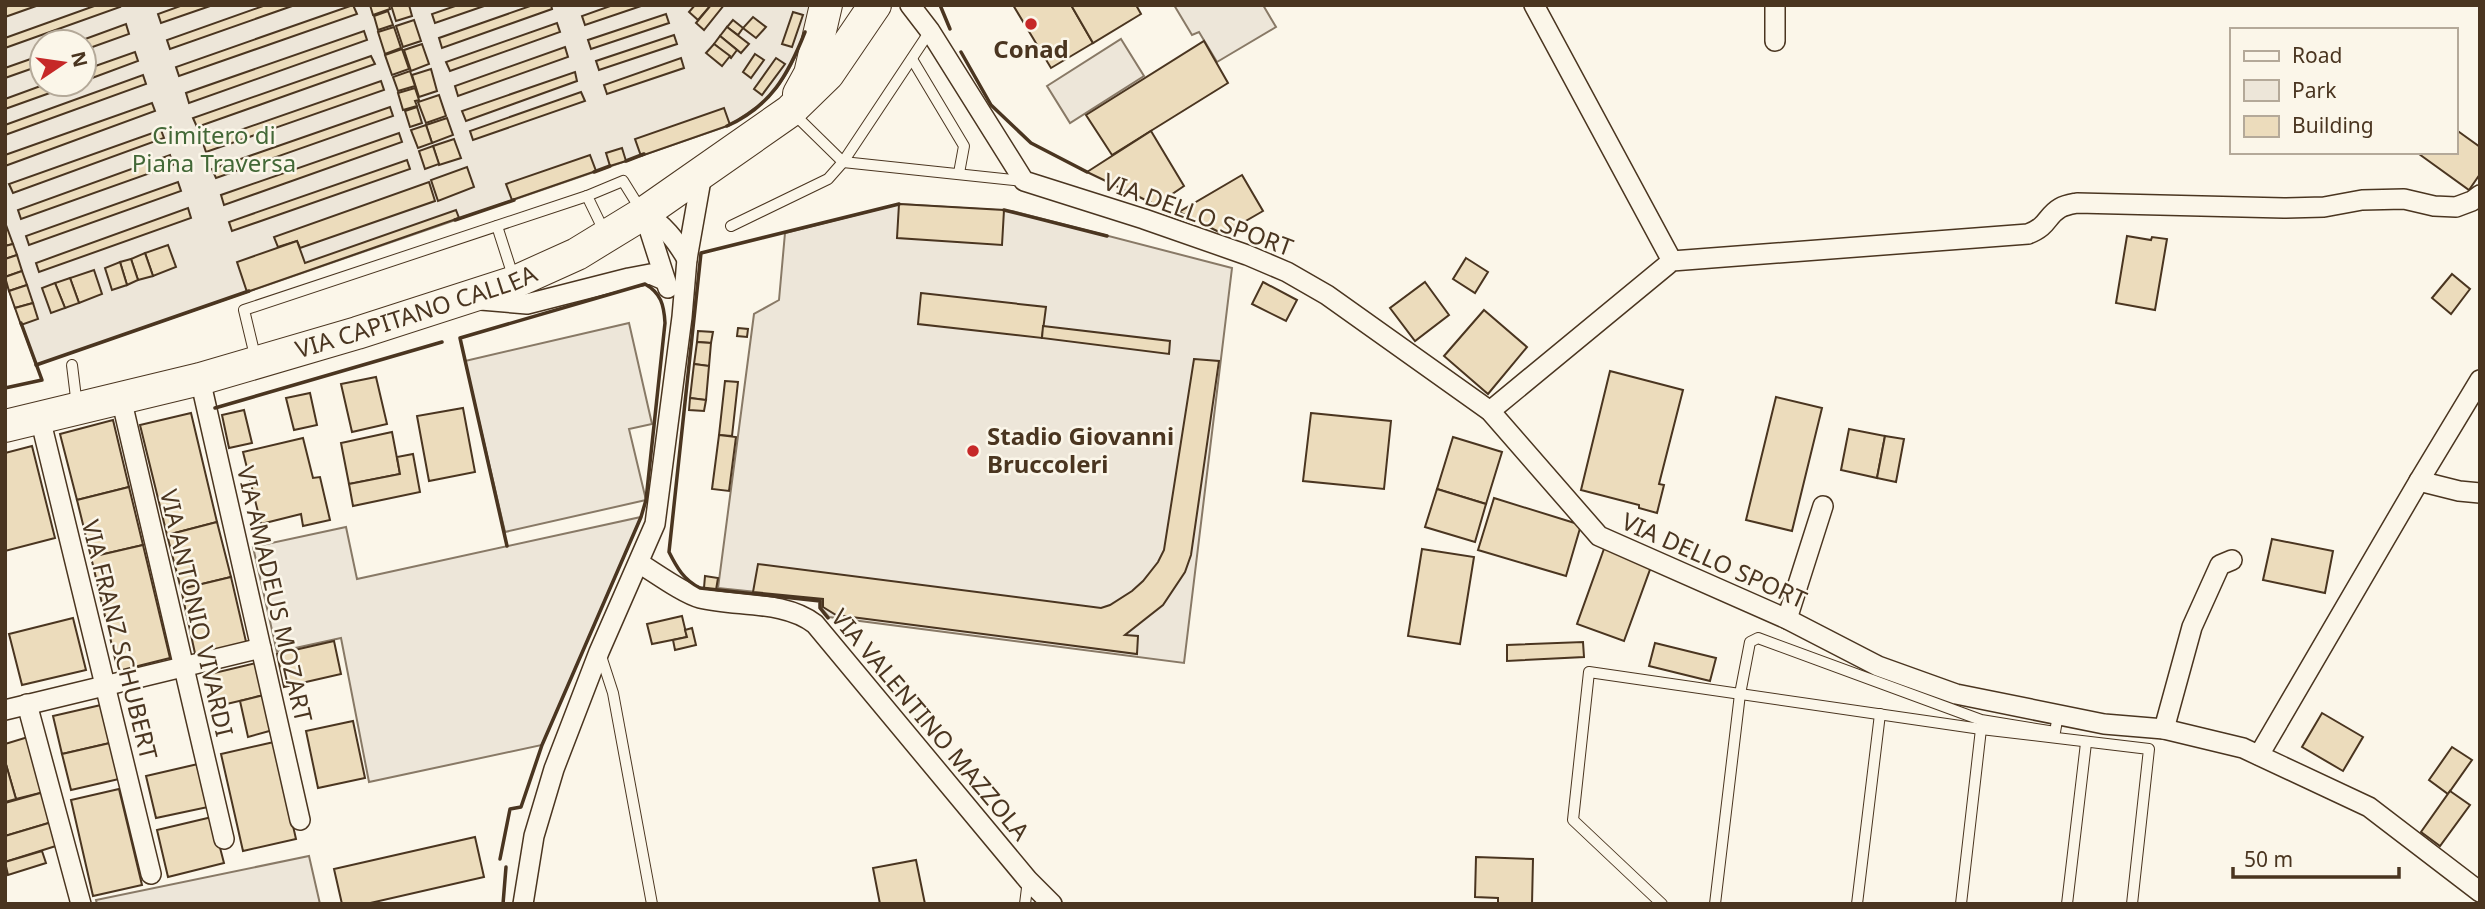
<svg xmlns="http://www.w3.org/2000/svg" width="2485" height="909" viewBox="0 0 2485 909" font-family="'Noto Sans',sans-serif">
<rect width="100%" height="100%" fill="#fbf6e9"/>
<g fill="#ede6d9" stroke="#887966" stroke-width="2" fill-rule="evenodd">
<path d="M5,5H813C807,31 796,60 781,82C769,101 748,113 730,125L36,365L5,279ZM42,42H84V84H42Z"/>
<polygon points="1174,5 1263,5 1276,27 1217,62 1199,32 1192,35"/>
<polygon points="1121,39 1144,76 1070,123 1047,86"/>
<polygon points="899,204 1012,211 1232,268 1184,663 829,617 822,609 822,599 718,588 754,314 779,300 785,233"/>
<polygon points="629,323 652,424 629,429 646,500 505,532 465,361"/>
<polygon points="641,517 542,745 369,782 341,638 277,652 253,547 346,527 357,579"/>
<polygon points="309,856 320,904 97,904 96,900"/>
</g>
<g fill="#ecdcbc" stroke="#4a3520" stroke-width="2">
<polygon points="11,5 39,5 5,17 5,7"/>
<polygon points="97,5 119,5 120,7 5,48 5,38"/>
<polygon points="183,5 213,5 161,23 158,14"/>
<polygon points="266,5 295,5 170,49 167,40"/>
<polygon points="353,5 357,14 179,76 176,67"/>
<polygon points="370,5 389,5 390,9 373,15"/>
<polygon points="391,5 409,5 412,16 396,21"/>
<polygon points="458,5 487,5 435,23 432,14"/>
<polygon points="533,5 551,5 552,9 442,48 439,38"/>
<polygon points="613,5 644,5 585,25 582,16"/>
<polygon points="695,5 711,5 698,20 689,12"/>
<polygon points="711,5 724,5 704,30 696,23"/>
<polygon points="1013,5 1071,5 1093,43 1051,68"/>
<polygon points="1071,5 1136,5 1141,14 1093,43"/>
<polygon points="388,11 393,25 378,30 374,16"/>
<polygon points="793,12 803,15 792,47 782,44"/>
<polygon points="666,14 669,23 591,49 588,40"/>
<polygon points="753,17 766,27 756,38 743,28"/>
<polygon points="414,20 421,41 403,47 396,26"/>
<polygon points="733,20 743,28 738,35 727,27"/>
<polygon points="557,23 560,32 450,71 446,62"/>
<polygon points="126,24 129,34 84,50 84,42 77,42"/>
<polygon points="394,27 401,48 385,54 378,32"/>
<polygon points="727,27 749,44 741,53 720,36"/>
<polygon points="364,31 367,40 189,103 186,93"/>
<polygon points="674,35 677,44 599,70 596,61"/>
<polygon points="720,36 737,50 731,58 714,44"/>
<polygon points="1204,41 1228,83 1112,155 1086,115"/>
<polygon points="422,44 429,64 411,71 404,50"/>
<polygon points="714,44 730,56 722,66 706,53"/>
<polygon points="565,47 568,57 458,96 455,86"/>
<polygon points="402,49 409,69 392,75 385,55"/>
<polygon points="135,52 138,61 84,81 84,70"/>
<polygon points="755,54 764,60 751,78 743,72"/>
<polygon points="42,55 42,65 5,78 5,68"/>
<polygon points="371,56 375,64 197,127 193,118"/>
<polygon points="681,58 684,68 607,94 604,85"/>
<polygon points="776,58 785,64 762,95 754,89"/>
<polygon points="431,69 437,91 419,97 412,75"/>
<polygon points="410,71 415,86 398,91 393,77"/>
<polygon points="575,72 577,81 466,121 462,111"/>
<polygon points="143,75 146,84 5,135 5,125"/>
<polygon points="381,81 384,90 206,152 203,143"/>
<polygon points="46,84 75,84 5,109 5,99"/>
<polygon points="415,88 419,100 415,101 417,106 403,110 398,93"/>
<polygon points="581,92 585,101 473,140 470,131"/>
<polygon points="439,95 446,116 426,123 418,102"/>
<polygon points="152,103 155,111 5,166 5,155"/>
<polygon points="390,107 393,116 216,178 212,169"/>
<polygon points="417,107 422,123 410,127 405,111"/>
<polygon points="724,108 730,125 641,156 635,139"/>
<polygon points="447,118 453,135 432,143 426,125"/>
<polygon points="426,125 432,143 418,148 411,130"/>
<polygon points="2455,129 2480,147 2480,174 2469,190 2419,154 2420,152 2455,152"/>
<polygon points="161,130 164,138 13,193 9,184"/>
<polygon points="1151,131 1184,186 1156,205 1087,172"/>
<polygon points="399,133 402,142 224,205 221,195"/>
<polygon points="454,139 461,158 439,165 433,146"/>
<polygon points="433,146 439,164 425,169 419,151"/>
<polygon points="622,148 626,161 610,166 606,153"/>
<polygon points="170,155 173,165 21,219 18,210"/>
<polygon points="590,155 596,171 512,200 506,184"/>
<polygon points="407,160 410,169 232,231 229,222"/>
<polygon points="467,167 474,187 438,201 431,180"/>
<polygon points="1242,175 1263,211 1223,234 1179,212"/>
<polygon points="178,182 181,191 29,245 26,236"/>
<polygon points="429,182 435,201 300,248 297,241 278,247 274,237"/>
<polygon points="899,204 1004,210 1002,245 897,238"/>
<polygon points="188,208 191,218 39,272 36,263"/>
<polygon points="456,210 459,218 247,292 237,262 297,241 305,263"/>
<polygon points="6,225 13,244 5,246 5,226"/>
<polygon points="2127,236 2151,240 2152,237 2167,239 2155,310 2116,303"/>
<polygon points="13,244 17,255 5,259 5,246"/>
<polygon points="168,245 176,267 153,276 145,253"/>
<polygon points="145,253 153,276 138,280 131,259"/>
<polygon points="17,255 22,271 5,277 5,259"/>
<polygon points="1466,258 1488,272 1475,293 1453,279"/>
<polygon points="131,259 138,280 127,285 120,262"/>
<polygon points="120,262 127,285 112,290 105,268"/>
<polygon points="94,270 102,294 79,303 70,278"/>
<polygon points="22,271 27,285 9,291 5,277"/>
<polygon points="2452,274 2470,289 2451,314 2432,298"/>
<polygon points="70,278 79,303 65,308 55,283"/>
<polygon points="1263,282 1297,300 1286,321 1252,304"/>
<polygon points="1425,282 1449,315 1415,341 1390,308"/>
<polygon points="55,283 65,308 51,313 42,288"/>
<polygon points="27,285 33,303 15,308 9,291"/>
<polygon points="921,293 1046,307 1042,338 918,324"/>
<polygon points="33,303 38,319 21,325 15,308"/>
<polygon points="1484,310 1527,347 1488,394 1444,356"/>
<polygon points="1043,326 1170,341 1169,354 1042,338"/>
<polygon points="738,328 748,329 747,337 737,336"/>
<polygon points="698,331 713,332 711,343 697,342"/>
<polygon points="697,342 711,343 709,366 694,364"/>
<polygon points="1194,359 1219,361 1191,555 1185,572 1163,605 1125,635 1138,636 1137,654 836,615 823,607 823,599 753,592 758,564 1101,608 1110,605 1132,591 1143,581 1158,562 1164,550"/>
<polygon points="694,364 709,366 706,400 690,398"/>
<polygon points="1610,371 1683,390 1659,484 1664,485 1657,513 1639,508 1639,505 1581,490"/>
<polygon points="376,377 387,424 352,432 341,384"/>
<polygon points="725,381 738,382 732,436 719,435"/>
<polygon points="310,393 317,425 294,430 286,398"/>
<polygon points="1776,397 1822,408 1792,531 1746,520"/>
<polygon points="690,398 706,400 704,411 689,410"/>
<polygon points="463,408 475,472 429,481 417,416"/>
<polygon points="244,410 252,443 229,448 222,415"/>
<polygon points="191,413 217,522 167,535 140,425"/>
<polygon points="1311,413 1391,421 1384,489 1303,481"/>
<polygon points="113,420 129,487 77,500 60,434"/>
<polygon points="1849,429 1885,436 1877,478 1841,470"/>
<polygon points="392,432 400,474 349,484 341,443"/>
<polygon points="719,435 736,437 729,491 712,489"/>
<polygon points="1885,436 1904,439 1896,482 1877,478"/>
<polygon points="1453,437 1502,452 1486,504 1437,489"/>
<polygon points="303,438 313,478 320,477 330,520 303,526 301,514 261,524 243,452"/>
<polygon points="32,446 55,538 5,551 5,453"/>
<polygon points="413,454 420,492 353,506 349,484 400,474 397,457"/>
<polygon points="129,487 143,545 91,557 77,500"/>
<polygon points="1437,489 1486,504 1475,542 1425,527"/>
<polygon points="1494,498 1581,525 1566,576 1478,550"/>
<polygon points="217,522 231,577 181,589 167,535"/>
<polygon points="2272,539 2333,551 2325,593 2263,580"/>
<polygon points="143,545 170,658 118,671 91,557"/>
<polygon points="1605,546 1652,564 1624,641 1577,624"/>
<polygon points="1422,549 1474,557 1460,644 1408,636"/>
<polygon points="705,576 718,578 716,590 704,588"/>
<polygon points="231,577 247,646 196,658 181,589"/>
<polygon points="682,616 687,637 652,644 647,624"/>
<polygon points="73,618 86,670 22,685 9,634"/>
<polygon points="692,628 696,645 675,650 673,640 687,637 685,630"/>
<polygon points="334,641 341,674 284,687 277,654"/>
<polygon points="1583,642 1584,657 1507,661 1507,645"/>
<polygon points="1655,643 1716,658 1710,681 1649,666"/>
<polygon points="256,663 264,695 214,707 206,675"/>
<polygon points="264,695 273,730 248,737 240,701"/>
<polygon points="101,705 110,743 62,754 53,716"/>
<polygon points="2322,713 2363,737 2343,771 2302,747"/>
<polygon points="353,721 365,778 318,788 306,731"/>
<polygon points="28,737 44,792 16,799 5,761 5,744"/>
<polygon points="274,742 296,839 243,851 221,754"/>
<polygon points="110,743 119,779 71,790 62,754"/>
<polygon points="2452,747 2472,760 2448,794 2429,780"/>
<polygon points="5,761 16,799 5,802"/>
<polygon points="198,764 208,807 156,818 146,776"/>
<polygon points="119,789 142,885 93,896 71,800"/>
<polygon points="2450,791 2470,805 2440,846 2421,832"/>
<polygon points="44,792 52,822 5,836 5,803"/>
<polygon points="212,817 224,863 168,877 157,830"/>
<polygon points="52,822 59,845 5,862 5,836"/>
<polygon points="475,837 484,877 366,904 342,904 334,869"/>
<polygon points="42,851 46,863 8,875 5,862"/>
<polygon points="1476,857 1533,859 1532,904 1498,904 1498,898 1475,897"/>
<polygon points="916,860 925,904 880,904 873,868"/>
</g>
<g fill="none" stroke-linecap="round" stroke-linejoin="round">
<g stroke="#4a3520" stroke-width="12">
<g id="lane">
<polyline points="912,59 964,146 959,173"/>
<polyline points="793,113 843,162 1023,181"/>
<polyline points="587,196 605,233"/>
<polyline points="497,226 514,279"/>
<polyline points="731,226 828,179 843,162 930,31"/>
<polyline points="256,360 244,310 587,196 623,181 641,210"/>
<polyline points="72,365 77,406"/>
<polyline points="601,656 613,693 652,904"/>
<polyline points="1025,904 1028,880"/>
<polyline points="1662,904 1573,820 1589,672 1981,729 2149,749 2132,904"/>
<polyline points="1715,904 1740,694 1750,642 1758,638 1981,720 2055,732 2058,715"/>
<polyline points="1857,904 1880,714"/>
<polyline points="1961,904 1981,729"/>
<polyline points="2067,904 2086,743"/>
</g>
</g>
<g stroke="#4a3520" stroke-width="22">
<g id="street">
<polyline points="910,5 930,31 1024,181 1144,219 1247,255 1287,272 1327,295 1490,411 1599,536 1787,619 1878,666 1956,694 2104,724 2164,729 2243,748 2369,807 2480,892"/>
<polyline points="1534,5 1672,261"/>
<polyline points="1775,41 1775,5"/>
<polyline points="644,213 668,288"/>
<path d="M644,213C664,225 675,239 687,259"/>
<polyline points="481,300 527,304 629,278 650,274 664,280"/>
<polyline points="200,379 300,820"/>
<polyline points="121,398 224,839"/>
<path d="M1490,411L1672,261L2028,234C2049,226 2046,216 2060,208C2065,205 2072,204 2077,203L2284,208L2324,207L2362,200L2404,199L2434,206L2456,207L2472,201L2480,195"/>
<polyline points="40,418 151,874"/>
<polyline points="2419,481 2459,491 2480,493"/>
<path d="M639,563C654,572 684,594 700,598C736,607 784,600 815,624L1028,880L1052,904"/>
<polyline points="1787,619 1823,506"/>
<polyline points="27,704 81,904"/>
<polyline points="5,710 261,648"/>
<polyline points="2164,729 2192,627 2220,565 2232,560"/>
<polyline points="2259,755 2419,481 2480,380"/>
<polyline points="523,904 534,836 554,769 599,652 655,524 682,317 687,259 702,174"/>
</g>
</g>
<g stroke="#4a3520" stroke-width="34">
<g id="primary">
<polyline points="799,94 810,74 826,5"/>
<path id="s1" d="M5,426L200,379L357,333L515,282L577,254L644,213L790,111L828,74L875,5"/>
</g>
</g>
<use href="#lane" stroke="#fbf6e9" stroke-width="10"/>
<use href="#street" stroke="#fbf6e9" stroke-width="19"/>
<use href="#primary" stroke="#fbf6e9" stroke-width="32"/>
<g stroke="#4a3520" stroke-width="3.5">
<polyline points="940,5 950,29"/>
<polyline points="961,52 991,105 1031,143 1087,172"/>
<path d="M727,126C771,106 788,75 805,32"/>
<polyline points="626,161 644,154"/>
<polyline points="594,172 610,166"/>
<polyline points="1004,210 1107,236"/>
<polyline points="455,220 514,200"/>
<polyline points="36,365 249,291"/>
<polyline points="5,388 42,380 21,323"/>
<polyline points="215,408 442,342"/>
<path d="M828,618L820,608V601L700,588C684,580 677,568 669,552L701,253L899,204"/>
<path d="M500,859L510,809L521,807L542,745L641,517L646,500L665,323C664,305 661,293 645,284L460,338L507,546"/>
<polyline points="503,904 506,867"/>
</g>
</g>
<g fill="#c62828" stroke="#fbf6e9" stroke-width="2.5">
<circle cx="1031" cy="24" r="7"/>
<circle cx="973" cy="451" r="7"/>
</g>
<g text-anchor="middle" stroke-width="5" stroke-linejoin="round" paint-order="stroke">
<g font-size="24" font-weight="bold" fill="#4a3520" stroke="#fbf6e9">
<text x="1031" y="58">Conad</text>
<text x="987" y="445" text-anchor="start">Stadio Giovanni<tspan x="987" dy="28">Bruccoleri</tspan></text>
</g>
<g font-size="24" fill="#436837" stroke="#fbf6e9">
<text x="214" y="144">Cimitero di<tspan x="214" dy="28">Piana Traversa</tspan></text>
</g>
<g font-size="24" fill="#4a3520" stroke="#fbf6e9">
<text transform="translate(1198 215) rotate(20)" y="8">VIA DELLO SPORT</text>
<text dy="8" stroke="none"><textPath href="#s1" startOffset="427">VIA CAPITANO CALLEA</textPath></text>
<text transform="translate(1714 561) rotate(24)" y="8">VIA DELLO SPORT</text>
<text transform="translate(274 594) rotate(77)" y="8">VIA AMADEUS MOZART</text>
<text transform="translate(196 613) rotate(77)" y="8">VIA ANTONIO VIVARDI</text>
<text transform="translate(119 640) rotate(76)" y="8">VIA FRANZ SCHUBERT</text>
<text transform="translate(930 725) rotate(50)" y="8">VIA VALENTINO MAZZOLA</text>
</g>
</g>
<rect width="2485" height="909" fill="none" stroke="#4a3520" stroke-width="14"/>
<rect x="2230" y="28" width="228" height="126" fill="#fbf6e9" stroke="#b4a999" stroke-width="2"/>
<rect x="2244" y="51" width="35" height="10" fill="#fbf6e9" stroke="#b4a999" stroke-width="2"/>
<text x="2292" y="63" font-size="21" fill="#4a3520">Road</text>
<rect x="2244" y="80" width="35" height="21" fill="#ede6d9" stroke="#b4a999" stroke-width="2"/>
<text x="2292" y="98" font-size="21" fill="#4a3520">Park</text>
<rect x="2244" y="116" width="35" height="21" fill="#ecdcbc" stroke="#b4a999" stroke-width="2"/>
<text x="2292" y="133" font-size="21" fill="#4a3520">Building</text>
<g transform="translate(63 63) rotate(77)"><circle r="33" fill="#fbf6e9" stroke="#b4a999" stroke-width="2"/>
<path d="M0-5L12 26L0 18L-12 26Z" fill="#c62828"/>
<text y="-10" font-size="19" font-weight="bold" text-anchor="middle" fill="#4a3520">N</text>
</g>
<path d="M2233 867v10h166v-10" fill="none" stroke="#4a3520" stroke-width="3.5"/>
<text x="2244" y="867" font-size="21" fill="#4a3520" stroke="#fbf6e9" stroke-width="5" paint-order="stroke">50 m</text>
</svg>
